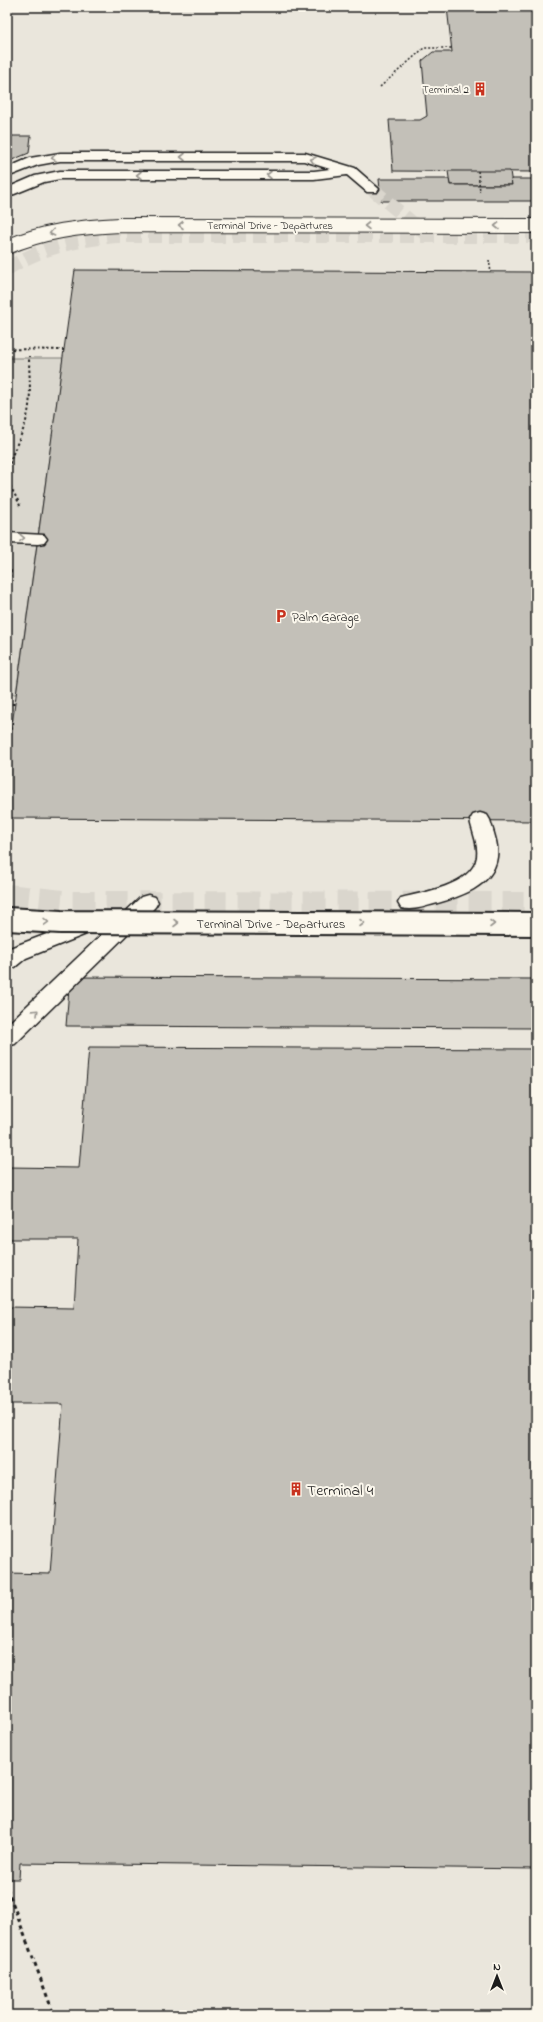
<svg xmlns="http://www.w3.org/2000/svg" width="543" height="2022" viewBox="0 0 543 2022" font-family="'Indie Flower',sans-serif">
<rect width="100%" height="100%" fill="#fbf7ec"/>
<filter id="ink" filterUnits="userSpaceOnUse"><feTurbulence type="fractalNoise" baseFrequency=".025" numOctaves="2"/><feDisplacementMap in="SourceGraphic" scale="8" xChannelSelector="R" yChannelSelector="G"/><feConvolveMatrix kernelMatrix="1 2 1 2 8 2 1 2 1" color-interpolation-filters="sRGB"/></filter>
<g filter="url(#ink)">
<rect fill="#eae6dc" x="7" y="7" width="529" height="2008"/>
<polygon fill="#dad7ce" stroke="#7b7a75" points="7,358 63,358 16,694 7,694"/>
<g fill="#c3c0b8" stroke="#1c1c1c">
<polygon points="447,7 536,7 536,172 393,171 389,120 420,120 427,116 422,61 433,52 452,52"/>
<polygon points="7,136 31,136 29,153 7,162"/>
<polygon points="448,171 510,171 512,185 450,185"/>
<polygon points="379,179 449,179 450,185 512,185 511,179 536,179 536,201 381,201"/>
<polygon points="75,270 536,272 536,821 7,818 7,761"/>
<polygon points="70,977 536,979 536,1028 66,1026"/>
<polygon points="89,1047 536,1049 536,1869 20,1863 19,1879 7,1879 7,1573 50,1574 63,1404 7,1404 7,1307 74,1308 78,1239 7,1239 7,1167 79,1168"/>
</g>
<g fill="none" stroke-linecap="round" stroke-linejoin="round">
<g stroke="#dad6cd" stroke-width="14" stroke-dasharray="14 7" stroke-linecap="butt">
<polyline points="372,189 428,236"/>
<path d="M7,269C41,247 77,240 116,236H536"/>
</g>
<polyline stroke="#dad6cd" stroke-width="22" stroke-dasharray="22 11" stroke-linecap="butt" points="7,895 72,902 536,903"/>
<g stroke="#1c1c1c" stroke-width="3">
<g id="minor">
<polygon points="60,153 305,153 355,168 379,189 377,192 367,192 347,175 314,179 60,179 44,182 7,197 7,188 35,176 60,171 314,171 330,169 304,161 60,161 38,165 7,177 7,168 30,158"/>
<polygon points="7,533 44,535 47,539 44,543 38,544 7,543"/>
<path d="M480,813L487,815L490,820C493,831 499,845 497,857C493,887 459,897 434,904C423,907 412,911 401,908L398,903L401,898C423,892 472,886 477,857C479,845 472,831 470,820L473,815Z"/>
<polygon points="148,895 155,897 158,902 155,907 15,1044 7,1046 7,1025 141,897"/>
<polygon points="97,915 104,917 108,922 104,927 26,958 15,967 7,969 7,951 10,948"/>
</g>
</g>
<polyline stroke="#1c1c1c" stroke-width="1.5" stroke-dasharray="2 2" stroke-linecap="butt" points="380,87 424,48 452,48"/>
<g stroke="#1c1c1c" stroke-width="2" stroke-dasharray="2.5 2.5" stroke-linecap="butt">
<polyline points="7,349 64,350"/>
<path d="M20,506C17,496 9,488 8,478C7,457 23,437 27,417C32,397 29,376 29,356"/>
<polyline points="7,597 11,570"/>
<polyline points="7,704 15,704"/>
</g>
<polyline stroke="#1c1c1c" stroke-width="3" stroke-dasharray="4 4" stroke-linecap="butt" points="7,1888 54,2015"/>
<use href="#minor" fill="#fbf7ec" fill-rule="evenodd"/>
<g stroke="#1c1c1c" stroke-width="16" stroke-linecap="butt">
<path id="minor-bridge-far1" d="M7,247C43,231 81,227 120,225L536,226"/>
</g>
<g stroke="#1c1c1c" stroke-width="26" stroke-linecap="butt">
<polyline id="minor-bridge" points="7,919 61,922 536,924"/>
</g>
<g stroke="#1c1c1c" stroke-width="1.5" stroke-dasharray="2 2" stroke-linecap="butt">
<polyline points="478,171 480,192"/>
<polyline points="489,260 491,272"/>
</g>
<use href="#minor-bridge-far1" stroke="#fbf7ec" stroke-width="14"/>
<use href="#minor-bridge" stroke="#fbf7ec" stroke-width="22"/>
</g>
<defs><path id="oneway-chevron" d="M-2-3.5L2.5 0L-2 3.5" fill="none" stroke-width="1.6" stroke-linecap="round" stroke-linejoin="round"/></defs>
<g stroke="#97948e">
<use href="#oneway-chevron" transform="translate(183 157) rotate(-180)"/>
<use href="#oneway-chevron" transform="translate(54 158) rotate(171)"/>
<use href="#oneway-chevron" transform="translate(313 160) rotate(-163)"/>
<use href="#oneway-chevron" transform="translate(139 175) rotate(180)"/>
<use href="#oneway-chevron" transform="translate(269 175) rotate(180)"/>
<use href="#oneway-chevron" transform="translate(181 225) rotate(-180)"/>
<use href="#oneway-chevron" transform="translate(367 226) rotate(-180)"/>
<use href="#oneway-chevron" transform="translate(497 226) rotate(-180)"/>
<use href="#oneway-chevron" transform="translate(52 233) rotate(168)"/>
<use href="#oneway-chevron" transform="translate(22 538) rotate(2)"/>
<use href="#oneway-chevron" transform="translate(46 922) rotate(1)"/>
<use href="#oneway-chevron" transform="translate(176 923)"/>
<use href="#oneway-chevron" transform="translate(362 923)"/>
<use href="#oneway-chevron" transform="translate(492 924)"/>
<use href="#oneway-chevron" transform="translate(36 1012) rotate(-44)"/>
</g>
</g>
<defs>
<g id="building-bare" transform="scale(1.08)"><path d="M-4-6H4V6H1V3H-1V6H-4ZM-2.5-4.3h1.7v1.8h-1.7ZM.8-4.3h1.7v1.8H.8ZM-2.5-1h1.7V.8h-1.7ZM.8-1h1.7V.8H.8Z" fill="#c8321e" stroke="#fbf7ec" stroke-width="2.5" paint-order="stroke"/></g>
<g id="parking-bare" transform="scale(1.08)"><path d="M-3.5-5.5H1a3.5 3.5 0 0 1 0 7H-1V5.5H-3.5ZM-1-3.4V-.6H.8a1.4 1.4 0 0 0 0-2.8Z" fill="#c8321e" stroke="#fbf7ec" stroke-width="2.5" paint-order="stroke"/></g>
</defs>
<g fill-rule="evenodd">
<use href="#building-bare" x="480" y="89"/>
<use href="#parking-bare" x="281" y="616"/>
<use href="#building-bare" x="296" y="1489"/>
</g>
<g text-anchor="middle" stroke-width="4" stroke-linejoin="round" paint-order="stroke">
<g font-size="11" fill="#1c1c1c" stroke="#fbf7ec" text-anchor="end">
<text x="469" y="93">Terminal 2</text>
</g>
<g font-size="11" fill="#1c1c1c" stroke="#fbf7ec">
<text x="270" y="229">Terminal Drive - Departures</text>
</g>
<g font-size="13" fill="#1c1c1c" stroke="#fbf7ec" text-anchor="start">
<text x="292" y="621">Palm Garage</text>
</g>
<g font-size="13" fill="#1c1c1c" stroke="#fbf7ec">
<text x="271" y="928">Terminal Drive - Departures</text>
</g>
<g font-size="16" fill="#1c1c1c" stroke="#fbf7ec" text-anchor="start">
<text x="307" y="1495">Terminal 4</text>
</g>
</g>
<rect width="543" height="2022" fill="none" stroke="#fbf7ec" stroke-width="24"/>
<rect x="12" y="12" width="519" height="1998" fill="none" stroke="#1c1c1c" stroke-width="1.5" filter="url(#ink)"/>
<g transform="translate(497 1976)" stroke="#fbf7ec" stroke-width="3" paint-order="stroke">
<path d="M0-3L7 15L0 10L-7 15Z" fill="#1c1c1c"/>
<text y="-6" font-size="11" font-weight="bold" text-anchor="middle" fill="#1c1c1c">N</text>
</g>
</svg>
